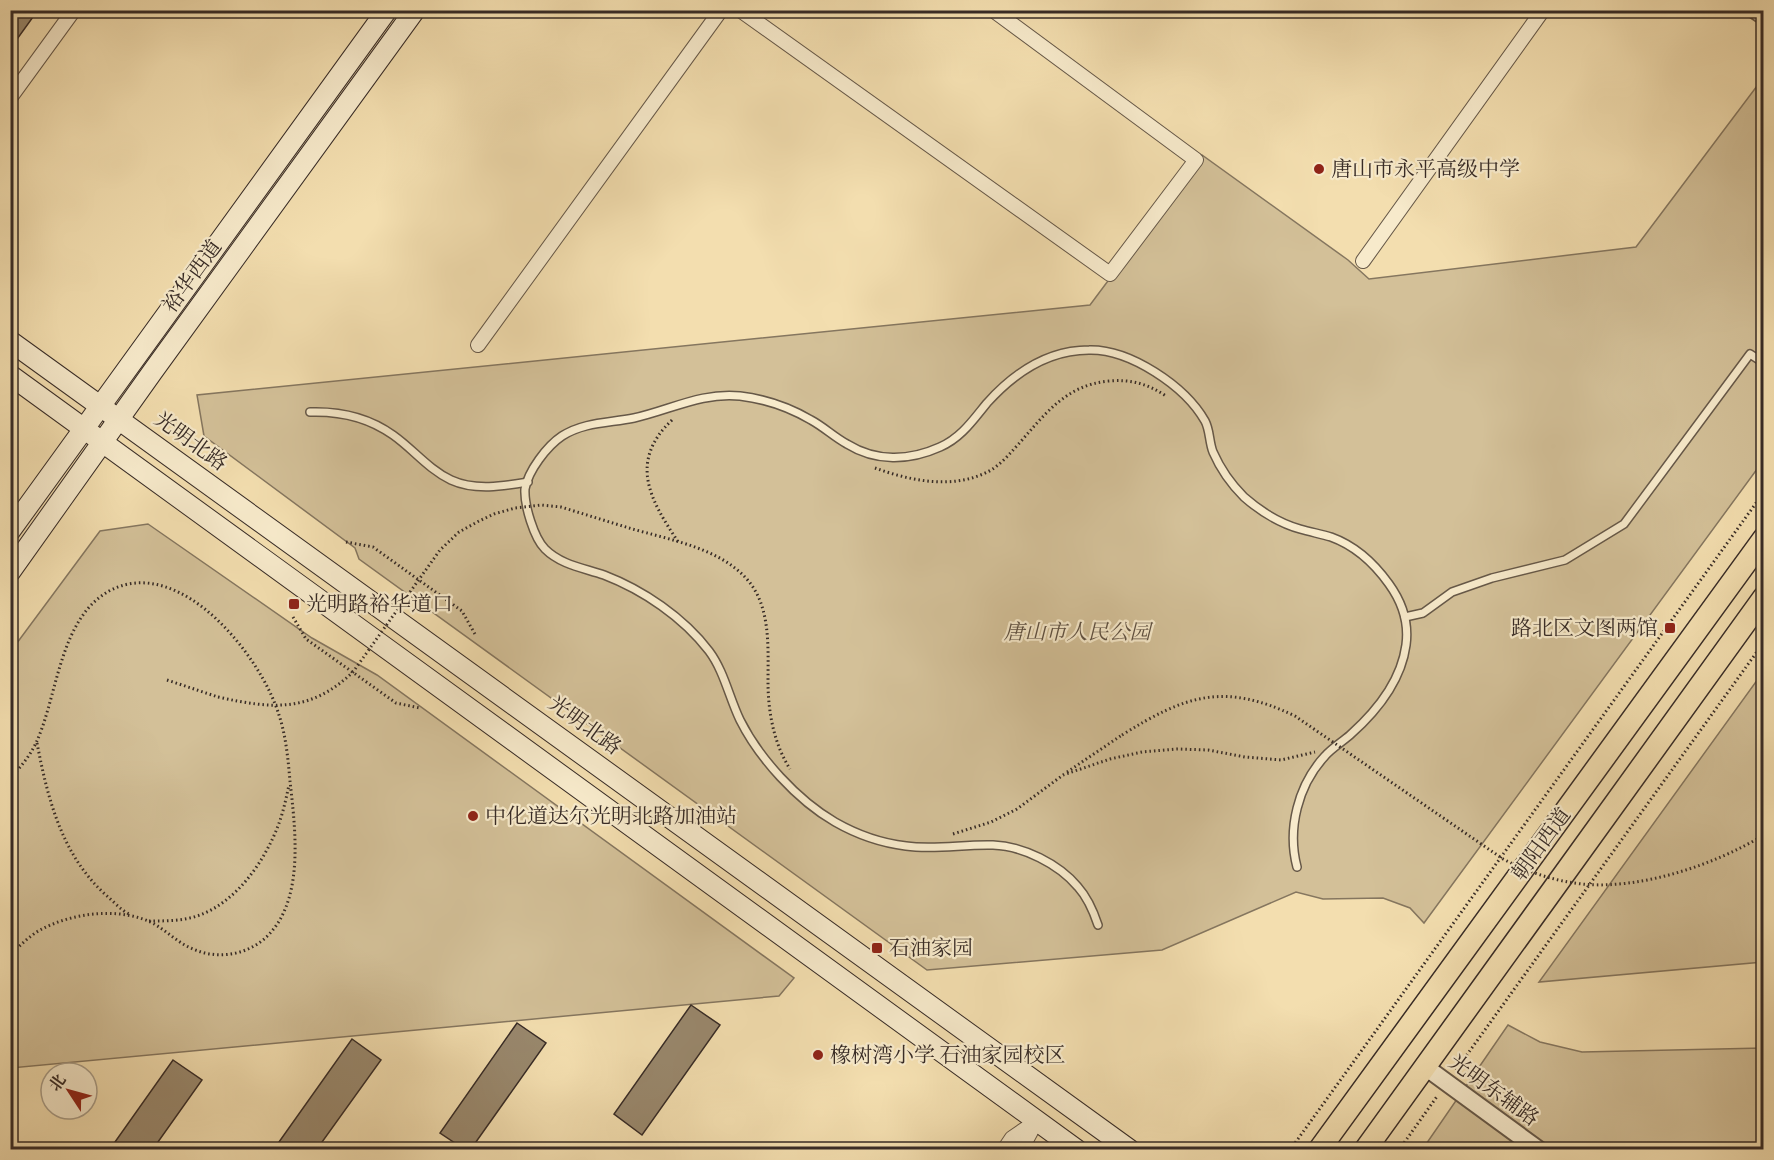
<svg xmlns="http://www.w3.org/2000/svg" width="1774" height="1160" viewBox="0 0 1774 1160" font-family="'IM FELL DW Pica','Noto Serif SC',serif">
<rect width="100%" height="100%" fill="#f3deaf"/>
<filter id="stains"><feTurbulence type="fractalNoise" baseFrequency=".00333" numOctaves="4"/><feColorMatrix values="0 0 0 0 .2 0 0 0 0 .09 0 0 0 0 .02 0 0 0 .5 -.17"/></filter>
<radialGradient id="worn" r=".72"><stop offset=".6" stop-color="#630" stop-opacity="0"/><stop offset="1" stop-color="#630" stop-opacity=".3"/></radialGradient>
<g fill="#d3c098" stroke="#85765f" stroke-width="1.5">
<polygon points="1763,78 1763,461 1424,923 1410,908 1383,898 1323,899 1296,892 1162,950 927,970 359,559 355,548 204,436 197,395 1090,305 1202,155 1348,260 1369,279 1636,247"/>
<polygon points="148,524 312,638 377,675 794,978 779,996 11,1068 11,651 100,531"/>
<polygon points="1763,672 1763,962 1539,982"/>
<polygon points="1508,1025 1540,1042 1582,1052 1763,1048 1763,1149 1422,1150"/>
</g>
<g fill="#99886d" stroke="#372b26" stroke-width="1.5">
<polygon points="10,10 38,10 10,49"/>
<polygon points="691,1005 720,1025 642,1135 614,1114"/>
<polygon points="517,1023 546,1043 471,1149 464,1149 440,1133"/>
<polygon points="352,1039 381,1060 317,1149 274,1149"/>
<polygon points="173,1060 202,1080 153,1149 110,1149"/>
</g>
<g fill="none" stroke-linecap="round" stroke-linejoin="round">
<g stroke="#665848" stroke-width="10">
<g id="service">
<path d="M310,412C340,411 368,417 393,435C413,449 428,469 451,480C475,491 504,486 528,482"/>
<polyline points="1405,617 1423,613 1452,592 1492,578 1565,560 1624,524 1750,354 1764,363"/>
<path d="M1098,925C1094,913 1087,897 1078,887C1059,864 1023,846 993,845C964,844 935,850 906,846C881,843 856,834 835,822C797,800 759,758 740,720C729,697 724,671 709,651C683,617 643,590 604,575C584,568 561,565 545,549C534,538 524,505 525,489C528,471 547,446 562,436C584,422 609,423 634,418C670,410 702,392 740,396C765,399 789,407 811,420C824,427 834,437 847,444C876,462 909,461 940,447C961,438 973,420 987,403C1014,373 1048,350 1089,350C1130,349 1185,386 1205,421C1210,430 1209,442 1213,452C1220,468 1232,485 1244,497C1260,511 1279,523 1300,529C1310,532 1321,534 1331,537C1356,546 1374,563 1389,584C1402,602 1409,623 1406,645C1401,682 1377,711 1350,735C1342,742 1332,748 1325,756C1298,785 1287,829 1297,867"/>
</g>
</g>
<g stroke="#665848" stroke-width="16">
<g id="minor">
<polyline points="740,10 1110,274 1196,160 993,10"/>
<polyline points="10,98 74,10"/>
<polyline points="1363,261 1543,10"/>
<polyline points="478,345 721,10"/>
<polyline points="1004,1150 1012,1138 1037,1121"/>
<polyline points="1021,1150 1036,1122"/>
</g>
</g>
<g stroke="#665848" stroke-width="20">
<g id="tertiary">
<polyline points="1755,10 1764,16"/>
<polyline points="1424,1066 1539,1150"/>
</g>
</g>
<g stroke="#372b26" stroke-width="22">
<g id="secondary">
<polyline points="10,341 1130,1150"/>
<polyline points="10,375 1077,1150"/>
<polyline points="10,531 387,10"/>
<polyline points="10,572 153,371 415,10"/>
</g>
</g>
<g stroke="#372b26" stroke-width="24">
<g id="primary">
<polyline points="1319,1150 1764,538"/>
<polyline points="1365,1150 1764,597"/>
</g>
</g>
<g stroke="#372b26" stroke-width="3" stroke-dasharray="1.5 3" stroke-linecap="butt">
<path d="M672,420C628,462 650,500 679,543"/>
<path d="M875,468C908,480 949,489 983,474C996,469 1006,458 1015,448C1043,417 1064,385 1109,381C1131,379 1148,384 1166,396"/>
<path d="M629,528C673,541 736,550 758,596C770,622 768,654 768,682C768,712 774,744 790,769"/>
<polyline points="346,542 373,547 462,611 476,636"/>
<polyline points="293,617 306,639 396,703 420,708"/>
<polyline points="167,680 218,697"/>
<path d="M37,743C48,800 62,856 107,896C114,902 121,910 129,914"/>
<polyline points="1067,772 1122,735"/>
<path d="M10,778C21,767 29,757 36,743C58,696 59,617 111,590C181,555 261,656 279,715C286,736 288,759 290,781C295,827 304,893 272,931C253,954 220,961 193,949C175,942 162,925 143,919C111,908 70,914 40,930C29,936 20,946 10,955"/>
<polyline points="953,834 991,822 1017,809 1063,775 1110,759 1142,752 1177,749 1208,750 1245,757 1281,760 1315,752"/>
<path d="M149,921C166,921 184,921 200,915C237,901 264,862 278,826C283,813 286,799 289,785"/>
<polyline points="1456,1070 1764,642"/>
<polyline points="1290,1150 1764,492"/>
<polyline points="1399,1150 1438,1095"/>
</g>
<use href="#service" stroke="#f7eacb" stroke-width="7"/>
<use href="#minor" stroke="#f7eacb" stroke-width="14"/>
<use href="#tertiary" stroke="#f7eacb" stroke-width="16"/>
<use href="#secondary" stroke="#f7eacb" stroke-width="20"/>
<use href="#primary" stroke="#f3deaf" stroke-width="21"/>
<g stroke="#372b26" stroke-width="3" stroke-dasharray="1.5 3" stroke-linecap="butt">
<path d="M218,697C272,709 310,713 353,672L440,550L459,532L479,521L494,514L515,508L541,505L561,507L629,528"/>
<path d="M1122,735C1186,695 1224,682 1295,716L1503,859C1528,872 1554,881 1582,884C1640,890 1714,865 1764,835"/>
</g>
</g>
<g fill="#8f2418" stroke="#f7eacb" stroke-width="2">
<circle cx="1319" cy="169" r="6"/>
<rect x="288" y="598" width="12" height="12" rx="3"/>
<rect x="1664" y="622" width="12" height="12" rx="3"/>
<circle cx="473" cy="816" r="6"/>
<rect x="871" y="942" width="12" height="12" rx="3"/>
<circle cx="818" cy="1055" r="6"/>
</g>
<g text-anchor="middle" stroke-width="4.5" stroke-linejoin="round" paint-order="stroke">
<g font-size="21" fill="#372b26" stroke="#f7eacb" text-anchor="start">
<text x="1331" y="176">唐山市永平高级中学</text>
<text x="306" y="611">光明路裕华道口</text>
<text x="1658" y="635" text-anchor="end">路北区文图两馆</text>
<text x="485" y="823">中化道达尔光明北路加油站</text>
<text x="889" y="955">石油家园</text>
<text x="830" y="1062">橡树湾小学 石油家园校区</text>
</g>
<g font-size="21" fill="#372b26" stroke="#f7eacb">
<text transform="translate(192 276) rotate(-54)" y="7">裕华西道</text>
<text transform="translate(191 441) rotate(36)" y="7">光明北路</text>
<text transform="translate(585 725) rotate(36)" y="7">光明北路</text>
<text transform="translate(1541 844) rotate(-54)" y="7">朝阳西道</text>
<text transform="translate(1494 1090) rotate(36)" y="7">光明东辅路</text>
</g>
<g font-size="21" font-style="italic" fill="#5e5042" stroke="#f7eacb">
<text x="1077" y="639">唐山市人民公园</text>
</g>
</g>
<rect width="1774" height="1160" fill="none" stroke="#f3deaf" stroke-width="36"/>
<rect x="12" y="12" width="1750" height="1136" fill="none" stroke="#372b26" stroke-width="3"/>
<rect x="18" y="18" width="1738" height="1124" fill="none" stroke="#372b26" stroke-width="1.5"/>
<g transform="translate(69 1091) rotate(306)"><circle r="28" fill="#f7eacb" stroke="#aa9e89" stroke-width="1.5"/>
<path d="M0-4.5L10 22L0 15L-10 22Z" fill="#8f2418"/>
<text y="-9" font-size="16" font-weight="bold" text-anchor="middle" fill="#372b26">北</text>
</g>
<rect width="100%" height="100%" filter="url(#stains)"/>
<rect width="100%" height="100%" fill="url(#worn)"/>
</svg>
